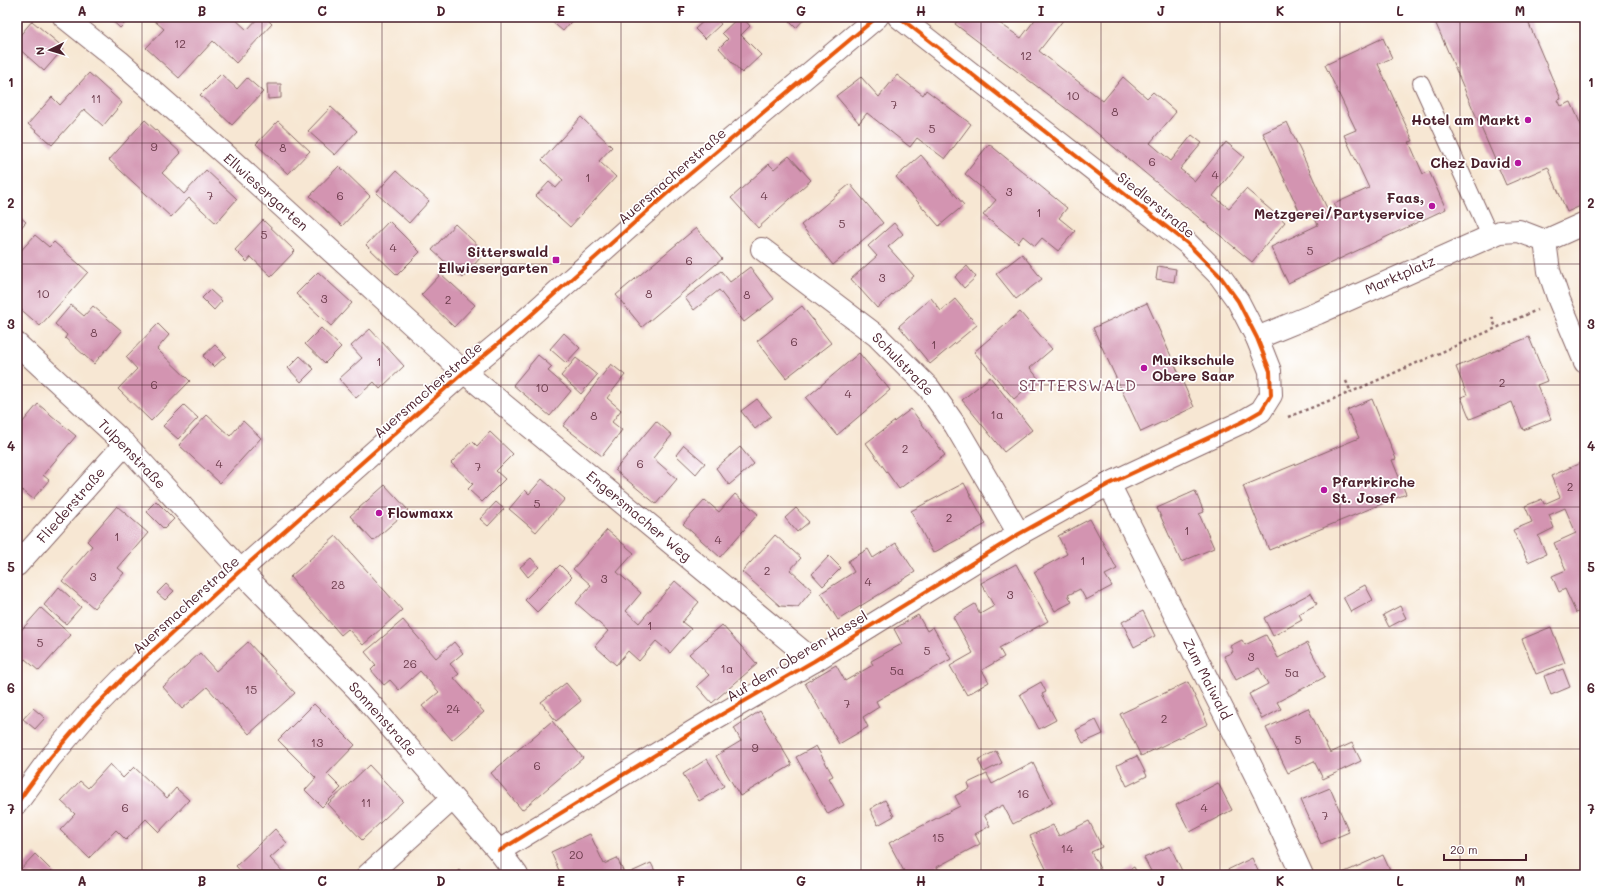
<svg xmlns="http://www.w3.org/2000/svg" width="1602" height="892" viewBox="0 0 1602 892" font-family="Mali,sans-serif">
<rect width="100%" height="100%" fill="#fff"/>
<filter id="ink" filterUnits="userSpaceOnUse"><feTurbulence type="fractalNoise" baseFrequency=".025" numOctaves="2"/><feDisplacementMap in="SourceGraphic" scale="8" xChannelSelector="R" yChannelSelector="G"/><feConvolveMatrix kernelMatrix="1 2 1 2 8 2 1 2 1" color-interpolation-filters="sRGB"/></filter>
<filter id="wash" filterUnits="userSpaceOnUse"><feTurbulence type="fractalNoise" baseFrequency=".012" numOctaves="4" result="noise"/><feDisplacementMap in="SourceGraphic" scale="16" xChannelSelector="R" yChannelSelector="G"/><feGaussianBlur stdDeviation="0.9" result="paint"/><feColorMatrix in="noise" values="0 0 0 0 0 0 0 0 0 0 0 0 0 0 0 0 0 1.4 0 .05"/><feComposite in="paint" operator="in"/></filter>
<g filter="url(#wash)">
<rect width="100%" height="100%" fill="#f7e7d3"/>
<g id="blocks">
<g fill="#d394b1">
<polygon points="108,17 131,17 120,28"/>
<polygon points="150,17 235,17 234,18 247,30 259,17 265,17 272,24 236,63 213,41 179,78 146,48 164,29"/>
<polygon points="554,17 575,17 563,31 551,21"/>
<polygon points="708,17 715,17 721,24 705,39 695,29"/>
<polygon points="739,17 742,17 750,26 741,35 761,55 742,73 719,48 728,39 722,33"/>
<polygon points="785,17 806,17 796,28"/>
<polygon points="960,17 991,17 1021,38 1037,17 1062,17 1064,19 1039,51 1103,101 1123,77 1147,98 1153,92 1176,112 1150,143 1171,161 1192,135 1202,143 1180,169 1195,181 1226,142 1244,157 1213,196 1229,208 1246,189 1285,222 1252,262 1085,123 955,24"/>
<polygon points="1433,17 1526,17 1561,99 1558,100 1561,106 1571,102 1585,134 1585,204 1567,212 1548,167 1506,185"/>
<polygon points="32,21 64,48 44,71 17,47 17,39"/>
<polygon points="1383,38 1392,58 1378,64 1413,141 1409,142 1423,174 1429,171 1446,209 1288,283 1271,247 1318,225 1312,213 1302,217 1263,133 1287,122 1332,219 1340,215 1334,204 1369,188 1344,135 1356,130 1325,65"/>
<polygon points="89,73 122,103 103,126 84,109 52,145 28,124 52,97 60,105"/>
<polygon points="221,74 237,89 247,78 263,92 232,125 200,95"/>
<polygon points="897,75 923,95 926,90 971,124 945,159 917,138 910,147 867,113 859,123 836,96 861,77 879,97"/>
<polygon points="267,84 281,84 281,98 268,99"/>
<polygon points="331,107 357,131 335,155 308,131"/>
<polygon points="581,117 612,147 599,161 616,177 570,227 536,196 549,182 556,188 563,180 542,160"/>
<polygon points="145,120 181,153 162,173 184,194 206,170 237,199 216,223 189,198 171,217 109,160"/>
<polygon points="278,121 310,151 288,174 256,144"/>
<polygon points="989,144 1067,208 1059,218 1075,231 1058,251 1042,238 1035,246 1023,236 1018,243 983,215 996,200 965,174"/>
<polygon points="921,155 964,205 939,226 896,177"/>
<polygon points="789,156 811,180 758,228 731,198 769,164 774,169"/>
<polygon points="339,166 370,196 342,226 310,196"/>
<polygon points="396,171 429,201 409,223 376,193"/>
<polygon points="850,184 883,223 833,265 801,225"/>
<polygon points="17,214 26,222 17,232"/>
<polygon points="263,220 295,251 271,276 251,257 247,262 235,250"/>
<polygon points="389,221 420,252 397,275 366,245"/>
<polygon points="894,223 903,234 888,247 914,276 877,308 851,279 877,256 868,246"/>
<polygon points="455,224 485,252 463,278 432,250"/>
<polygon points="696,228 722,259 642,327 616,295"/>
<polygon points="35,235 49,247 54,242 88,272 40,326 17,306 17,283 19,281 17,280 17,255"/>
<polygon points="1022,254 1042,279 1016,299 996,274"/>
<polygon points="967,266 976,277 964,288 955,277"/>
<polygon points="1158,266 1176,269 1174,282 1156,279"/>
<polygon points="750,267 774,299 744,322 719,290 694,310 685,298 721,271 730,282"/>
<polygon points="318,272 352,303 331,326 296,294"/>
<polygon points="441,274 475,305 454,327 421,295"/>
<polygon points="210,290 222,301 214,310 202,298"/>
<polygon points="931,298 941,311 955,299 977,325 930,364 899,326"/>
<polygon points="1147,303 1194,407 1141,432 1093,328"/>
<polygon points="71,305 84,316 93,306 122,331 94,364 65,338 67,335 55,324"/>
<polygon points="802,306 831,343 786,378 757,341"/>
<polygon points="1020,312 1052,349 1030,368 1038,378 1014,399 974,352"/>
<polygon points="158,324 169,335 157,349 190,381 151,421 118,389 137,369 126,357"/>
<polygon points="321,328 341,347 325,363 305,344"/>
<polygon points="370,329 404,366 380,389 374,382 356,398 339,379 362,358 351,346"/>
<polygon points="564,333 580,348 566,363 550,349"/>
<polygon points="1529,337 1547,381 1537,385 1551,419 1523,430 1512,402 1470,419 1461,397 1467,395 1456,367"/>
<polygon points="215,345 226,356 214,367 203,356"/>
<polygon points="859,353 890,390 837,435 806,398"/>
<polygon points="538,355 552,367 548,371 571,391 550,416 513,385"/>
<polygon points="300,356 314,369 301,382 288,368"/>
<polygon points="576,358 597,375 581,394 561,376"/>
<polygon points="611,364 625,375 607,398 621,410 612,422 622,430 602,456 563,426"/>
<polygon points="990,377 1032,430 1004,452 962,400"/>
<polygon points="757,399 771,416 755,429 741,411"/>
<polygon points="1372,399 1396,459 1392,460 1406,494 1269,550 1243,486 1359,438 1347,410"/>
<polygon points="38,404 76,436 43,475 49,480 33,499 17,486 17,456 19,454 17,453 17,429"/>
<polygon points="184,405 198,418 178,439 163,426"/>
<polygon points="911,409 945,455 899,489 866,443"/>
<polygon points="207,415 230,436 243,421 261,438 220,483 179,445"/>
<polygon points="656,421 672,435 653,458 677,479 656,504 615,470"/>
<polygon points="490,432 513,454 496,471 505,479 482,502 468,489 473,484 451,463 472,441 477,446"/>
<polygon points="684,445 705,463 696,474 676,455"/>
<polygon points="740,447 754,464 729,485 716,468"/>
<polygon points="1585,461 1585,609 1576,613 1565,589 1559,592 1552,576 1566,570 1554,543 1576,533 1565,508 1549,515 1554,528 1538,536 1546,554 1528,562 1513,530 1532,522 1525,506 1542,499 1544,504 1560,497 1551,476"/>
<polygon points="542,479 565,499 536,532 509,509 525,490 529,494"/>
<polygon points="964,483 986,524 933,553 911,511"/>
<polygon points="385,485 408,510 373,541 350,516"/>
<polygon points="1195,491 1204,512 1199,514 1214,548 1181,562 1157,508"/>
<polygon points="735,494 758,514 720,557 683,524 705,500 719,512"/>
<polygon points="156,501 174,519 164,529 146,511"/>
<polygon points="496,502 504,509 488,526 480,519"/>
<polygon points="117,506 148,533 118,568 124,573 94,608 62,581 92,546 87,541"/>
<polygon points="796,508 809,522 797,532 785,518"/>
<polygon points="1090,519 1117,569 1105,575 1112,586 1086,600 1080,589 1068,595 1072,602 1055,611 1034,572 1067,554 1058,536"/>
<polygon points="607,530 634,553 617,572 641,593 626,611 639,623 675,581 699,602 682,622 691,629 670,653 656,641 639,661 628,651 616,665 595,646 608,631 576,603 591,585 573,569"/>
<polygon points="775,535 801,558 790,570 812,590 798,607 780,606 742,572"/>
<polygon points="336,536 402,610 363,645 348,629 341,635 290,577"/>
<polygon points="896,543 915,572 838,620 821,593 854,572 848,561 868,549 873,558"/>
<polygon points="829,556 841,568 823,586 812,574"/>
<polygon points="531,558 539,567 528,577 520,567"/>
<polygon points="1016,564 1048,621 999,648 1004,657 982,670 989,682 967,695 950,666 973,653 953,617 975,604 980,614 994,606 981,583"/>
<polygon points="560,565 572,577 537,612 525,600"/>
<polygon points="166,584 174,591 165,600 157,593"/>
<polygon points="1365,585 1373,600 1351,612 1343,597"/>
<polygon points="59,587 81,607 66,624 44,605"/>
<polygon points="1311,593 1317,604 1299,614 1302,620 1273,636 1264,618"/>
<polygon points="1400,606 1406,618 1389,627 1383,615"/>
<polygon points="41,608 71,635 39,671 25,659 17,667 17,635"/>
<polygon points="1143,611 1155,636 1134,647 1122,622"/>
<polygon points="918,615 927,631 933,627 951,659 876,701 879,707 863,717 868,727 839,744 805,683 836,665 845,681 873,665 871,661 902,644 894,629"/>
<polygon points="403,620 436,658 454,642 463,653 450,664 459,674 454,678 484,712 452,740 422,706 439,692 420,671 399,690 390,680 384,685 371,670 376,665 365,652"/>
<polygon points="722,625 757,664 712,703 697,686 709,675 689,654"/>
<polygon points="1551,627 1565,663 1536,674 1522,639"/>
<polygon points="1266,635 1278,658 1307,643 1325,677 1277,702 1281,709 1262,719 1249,694 1268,684 1259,668 1236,680 1224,656 1233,652 1230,646 1242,640 1245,645"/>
<polygon points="248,642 295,693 249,734 207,687 182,709 163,687 200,653 216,671"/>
<polygon points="1563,669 1570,687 1551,695 1544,676"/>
<polygon points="1041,682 1046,692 1042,694 1056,720 1039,729 1020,694"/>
<polygon points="1188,682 1208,724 1141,756 1120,714"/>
<polygon points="566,683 581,701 556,721 541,702"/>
<polygon points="314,704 355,745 327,774 341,788 322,807 305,790 316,778 278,740"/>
<polygon points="33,708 45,718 35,729 23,719"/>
<polygon points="1308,708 1330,753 1352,743 1361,761 1323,779 1314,761 1288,773 1266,728"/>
<polygon points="760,711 792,765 740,796 716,756 741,741 734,728"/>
<polygon points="1096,720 1103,734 1083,743 1076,730"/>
<polygon points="552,721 583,758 522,810 491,773"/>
<polygon points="816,746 833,776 829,778 844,805 828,814 796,757"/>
<polygon points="996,751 1002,763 984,772 978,760"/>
<polygon points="1137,756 1147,776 1127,786 1117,765"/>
<polygon points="707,759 724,786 699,801 683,774"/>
<polygon points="1033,763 1053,803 1013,824 1003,805 984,815 990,826 975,834 980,844 937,867 940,873 936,875 906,875 889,843 960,806 955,796 970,788 968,783 987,774 992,784"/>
<polygon points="110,764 123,778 134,767 167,798 176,788 189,800 159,832 146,819 126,840 116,830 89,858 60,830 75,814 61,801 80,781 88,788"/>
<polygon points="369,765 403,801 362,840 328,804"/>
<polygon points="1218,783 1232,810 1190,832 1176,805"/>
<polygon points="1330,788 1349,832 1321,844 1301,800"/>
<polygon points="885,800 894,816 878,825 870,809"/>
<polygon points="1089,821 1102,847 1091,852 1103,874 1083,875 1081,871 1072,875 1049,875 1030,836 1053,825 1059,836"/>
<polygon points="275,829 287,843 270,858 286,875 244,875 236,866"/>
<polygon points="590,834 604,864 617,858 625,875 561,875 551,852"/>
<polygon points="1170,846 1184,875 1153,875 1144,858"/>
<polygon points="35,854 56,875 17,875 17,873"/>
<polygon points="1383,855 1392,875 1338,875"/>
<polygon points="1252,858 1260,875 1217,875"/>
<polygon points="651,863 657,875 625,875"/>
<polygon points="1134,867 1138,875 1122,875 1121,874"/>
<polygon points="459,870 463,875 453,875"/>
</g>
</g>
</g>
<g filter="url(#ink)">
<use href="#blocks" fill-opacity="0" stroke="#876566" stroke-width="1"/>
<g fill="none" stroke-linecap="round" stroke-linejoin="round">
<g stroke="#876566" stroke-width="18">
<polyline id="service" points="1421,83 1490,236"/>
</g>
<g stroke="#876566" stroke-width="24">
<g id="minor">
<polyline points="64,17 119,61 228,157 464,372 814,661"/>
<polyline points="1545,241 1549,271 1559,300 1585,362"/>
<polyline points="1545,241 1585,223"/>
<polyline points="762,249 877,336 929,388 955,425 1019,534"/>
<polyline points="1257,338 1318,313 1500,232 1519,231 1545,241"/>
<polyline points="17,344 125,444 253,584 357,689 499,851 517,875"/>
<polyline points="1109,484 1265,794 1302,875"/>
<polyline points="17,565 125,444"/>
<polyline points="499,851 712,720 814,661 1019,534 1109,484 1242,422 1261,411 1271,395 1270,371 1257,338 1238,301 1220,276 1187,243 899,17"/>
<polyline points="368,875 452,799"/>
</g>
</g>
<g stroke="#876566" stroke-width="24">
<polyline id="tertiary" points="17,803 50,758 87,715 122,679 241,570 464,372 511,333 672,189 877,17"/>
</g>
<g stroke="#876566" stroke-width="2.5" stroke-dasharray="3 3" stroke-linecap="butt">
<polyline points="1492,317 1496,328"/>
<polyline points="1346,381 1351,392"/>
<polyline points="1288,417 1351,392 1537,310"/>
</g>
<use href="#service" stroke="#fff" stroke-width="16"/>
<use href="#minor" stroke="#fff" stroke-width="22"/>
<use href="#tertiary" stroke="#fff" stroke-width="22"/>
<g stroke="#fff" stroke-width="6">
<g id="cycleway">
<polyline points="17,803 50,758 87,715 122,679 241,570 464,372 511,333 672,189 877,17"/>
<polyline points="499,851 712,720 814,661 1019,534 1109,484 1242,422 1261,411 1271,395 1270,371 1257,338 1238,301 1220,276 1187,243 899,17"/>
</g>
</g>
<use href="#cycleway" stroke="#e8590c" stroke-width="4"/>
</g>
</g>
<path fill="none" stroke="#4a1f2b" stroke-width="1" stroke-opacity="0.55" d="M142,17V875M262,17V875M382,17V875M501,17V875M621,17V875M741,17V875M861,17V875M981,17V875M1101,17V875M1220,17V875M1340,17V875M1460,17V875M17,143H1585M17,264H1585M17,385H1585M17,507H1585M17,628H1585M17,749H1585"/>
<g fill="#b5179e" stroke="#fff" stroke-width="1.5">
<circle cx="1528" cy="120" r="4"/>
<circle cx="1518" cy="163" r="4"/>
<circle cx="1432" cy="206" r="4"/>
<rect x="552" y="256" width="8" height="8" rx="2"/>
<circle cx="1144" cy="368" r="4"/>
<circle cx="1324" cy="490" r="4"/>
<circle cx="379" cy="513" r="4"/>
</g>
<g text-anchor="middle" stroke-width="3.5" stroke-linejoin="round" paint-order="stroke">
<g font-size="12" fill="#6c3c4c">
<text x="180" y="48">12</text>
<text x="1026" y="60">12</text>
<text x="1073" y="100">10</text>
<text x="96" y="103">11</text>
<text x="894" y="109">7</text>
<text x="1115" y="116">8</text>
<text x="932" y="133">5</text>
<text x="154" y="151">9</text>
<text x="283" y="152">8</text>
<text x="1152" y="166">6</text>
<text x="1215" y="179">4</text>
<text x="588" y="182">1</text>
<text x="1009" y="196">3</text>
<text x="210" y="200">7</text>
<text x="340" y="200">6</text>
<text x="764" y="200">4</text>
<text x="1039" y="217">1</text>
<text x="842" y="228">5</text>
<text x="264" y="239">5</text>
<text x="393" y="252">4</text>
<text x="1310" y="255">5</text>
<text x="689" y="265">6</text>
<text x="882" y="282">3</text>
<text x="43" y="298">10</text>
<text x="649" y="298">8</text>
<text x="747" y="299">8</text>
<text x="324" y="303">3</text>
<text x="448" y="304">2</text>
<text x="94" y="337">8</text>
<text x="794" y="346">6</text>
<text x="934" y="349">1</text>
<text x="379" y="366">1</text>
<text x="1502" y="387">2</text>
<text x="154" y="389">6</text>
<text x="542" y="392">10</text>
<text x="848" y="398">4</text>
<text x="997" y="419">1a</text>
<text x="594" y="420">8</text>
<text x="905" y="453">2</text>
<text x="219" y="468">4</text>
<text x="640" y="468">6</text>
<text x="478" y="471">7</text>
<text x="1570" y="491">2</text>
<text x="537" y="508">5</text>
<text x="949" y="522">2</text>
<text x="1187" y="535">1</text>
<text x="117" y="541">1</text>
<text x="718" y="544">4</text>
<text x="1083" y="565">1</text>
<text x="767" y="575">2</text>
<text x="93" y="581">3</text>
<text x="604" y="583">3</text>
<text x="868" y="586">4</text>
<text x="338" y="589">28</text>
<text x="1010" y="599">3</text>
<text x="650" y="630">1</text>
<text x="40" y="647">5</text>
<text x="927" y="655">5</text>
<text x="1251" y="661">3</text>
<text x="410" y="668">26</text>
<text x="727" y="673">1a</text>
<text x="897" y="675">5a</text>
<text x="1292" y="677">5a</text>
<text x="251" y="694">15</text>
<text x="847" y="708">7</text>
<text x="453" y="713">24</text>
<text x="1164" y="723">2</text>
<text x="1298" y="744">5</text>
<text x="317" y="747">13</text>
<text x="755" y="752">9</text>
<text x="537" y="770">6</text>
<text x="1023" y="798">16</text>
<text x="366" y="807">11</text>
<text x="125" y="812">6</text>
<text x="1204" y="812">4</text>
<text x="1325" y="820">7</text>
<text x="938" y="842">15</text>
<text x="1067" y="853">14</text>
<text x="576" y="859">20</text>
</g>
<g font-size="14" font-weight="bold" fill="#4a1f2b" stroke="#fff" text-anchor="end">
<text x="1520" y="125">Hotel am Markt</text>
<text x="1510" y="168">Chez David</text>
<text x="1424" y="203">Faas,<tspan x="1424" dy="16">Metzgerei/Partyservice</tspan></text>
<text x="548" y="257">Sitterswald<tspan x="548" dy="16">Ellwiesergarten</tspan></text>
<text x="1152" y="365" text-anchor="start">Musikschule<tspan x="1152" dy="16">Obere Saar</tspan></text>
<text x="1332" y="487" text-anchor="start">Pfarrkirche<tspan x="1332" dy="16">St. Josef</tspan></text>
<text x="387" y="518" text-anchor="start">Flowmaxx</text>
</g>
<g font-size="14" fill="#4a1f2b" stroke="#fff">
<text transform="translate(672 176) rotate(-41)" y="5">Auersmacherstraße</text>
<text transform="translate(266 192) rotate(42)" y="5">Ellwiesergarten</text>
<text transform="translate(1156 205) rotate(39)" y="5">Siedlerstraße</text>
<text transform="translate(1400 275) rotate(-24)" y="5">Marktplatz</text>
<text transform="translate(903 364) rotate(46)" y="5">Schulstraße</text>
<text transform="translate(428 390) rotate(-41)" y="5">Auersmacherstraße</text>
<text transform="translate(132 454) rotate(46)" y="5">Tulpenstraße</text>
<text transform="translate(71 505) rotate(-49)" y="5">Fliederstraße</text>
<text transform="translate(639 516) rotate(40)" y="5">Engersmacher Weg</text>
<text transform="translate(186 605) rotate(-42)" y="5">Auersmacherstraße</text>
<text transform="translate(797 656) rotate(-31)" y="5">Auf dem Oberen Hassel</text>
<text transform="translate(1207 679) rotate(63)" y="5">Zum Maiwald</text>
<text transform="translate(383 719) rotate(48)" y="5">Sonnenstraße</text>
</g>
<g font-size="16" letter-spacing="1" fill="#7a485a" stroke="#fff">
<text x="1078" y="391">SITTERSWALD</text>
</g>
</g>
<rect width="1602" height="892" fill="none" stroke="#fff" stroke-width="44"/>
<g transform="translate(50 50) rotate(265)" stroke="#ffffff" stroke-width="3" paint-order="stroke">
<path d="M0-3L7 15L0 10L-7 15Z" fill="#4a1f2b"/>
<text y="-6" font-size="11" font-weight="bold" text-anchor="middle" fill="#4a1f2b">N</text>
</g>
<path d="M1444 854v6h82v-6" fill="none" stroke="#4a1f2b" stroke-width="2"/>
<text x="1450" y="854" font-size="12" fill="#4a1f2b" stroke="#ffffff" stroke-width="3" paint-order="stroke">20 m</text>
<rect x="22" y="22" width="1558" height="848" fill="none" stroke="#4a1f2b" stroke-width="1.5"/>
<g font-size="13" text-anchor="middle" font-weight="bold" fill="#4a1f2b">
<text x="82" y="16">A</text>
<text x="202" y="16">B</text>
<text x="322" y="16">C</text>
<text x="441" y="16">D</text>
<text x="561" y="16">E</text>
<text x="681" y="16">F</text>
<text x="801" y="16">G</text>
<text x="921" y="16">H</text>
<text x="1041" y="16">I</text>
<text x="1161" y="16">J</text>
<text x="1280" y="16">K</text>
<text x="1400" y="16">L</text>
<text x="1520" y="16">M</text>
<text x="11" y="87">1</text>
<text x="1591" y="87">1</text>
<text x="11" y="208">2</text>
<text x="1591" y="208">2</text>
<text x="11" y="329">3</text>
<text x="1591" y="329">3</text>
<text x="11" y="451">4</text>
<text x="1591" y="451">4</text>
<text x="11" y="572">5</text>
<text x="1591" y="572">5</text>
<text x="11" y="693">6</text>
<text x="1591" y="693">6</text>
<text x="11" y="814">7</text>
<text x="1591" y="814">7</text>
<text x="82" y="886">A</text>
<text x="202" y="886">B</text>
<text x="322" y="886">C</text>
<text x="441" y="886">D</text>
<text x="561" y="886">E</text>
<text x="681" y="886">F</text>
<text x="801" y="886">G</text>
<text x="921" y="886">H</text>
<text x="1041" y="886">I</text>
<text x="1161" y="886">J</text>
<text x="1280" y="886">K</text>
<text x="1400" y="886">L</text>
<text x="1520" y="886">M</text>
</g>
</svg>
